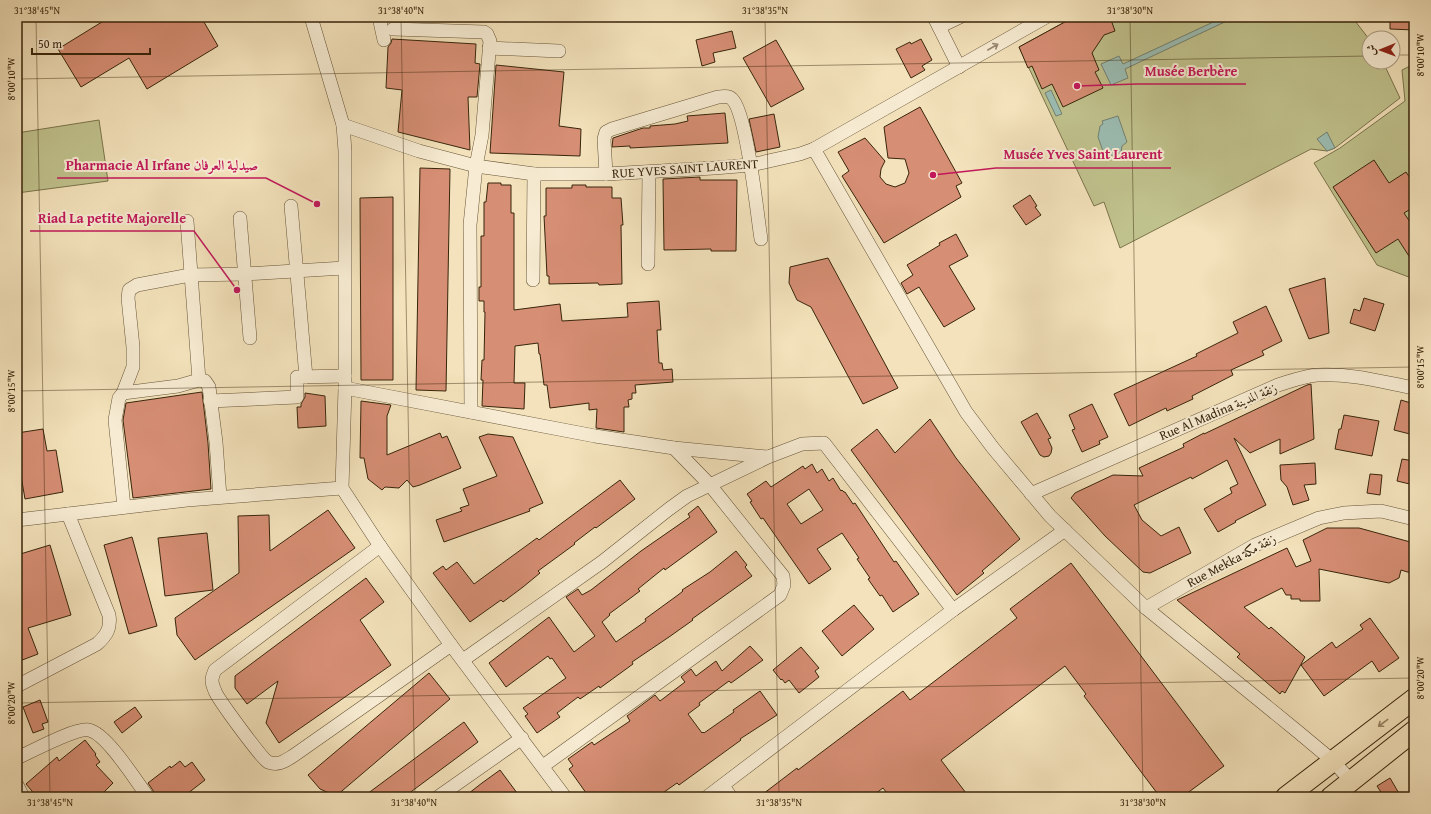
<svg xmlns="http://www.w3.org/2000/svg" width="1431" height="814" viewBox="0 0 1431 814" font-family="'Gentium Book Plus',Amiri,serif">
<rect width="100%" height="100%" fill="#f3e2bb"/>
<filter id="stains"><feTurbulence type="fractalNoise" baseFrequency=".005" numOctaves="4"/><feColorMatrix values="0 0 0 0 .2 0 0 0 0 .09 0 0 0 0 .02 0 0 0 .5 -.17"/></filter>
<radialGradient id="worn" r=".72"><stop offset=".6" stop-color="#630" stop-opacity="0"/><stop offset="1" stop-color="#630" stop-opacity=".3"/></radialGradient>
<g fill="#c0c28d" stroke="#7c744c">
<polygon points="1074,17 1352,17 1369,39 1369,62 1383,62 1400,98 1335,148 1327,151 1311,149 1120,248 1104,202 1094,206 1019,47"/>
<polygon points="1414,64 1414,279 1377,265 1314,163 1340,148 1405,101 1402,70"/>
<polygon points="99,120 108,181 17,193 17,133"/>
</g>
<g fill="#9bbdb3" stroke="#738070">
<polygon points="1224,17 1230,17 1231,19 1125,69 1128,78 1111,85 1101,64 1119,56 1123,64"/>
<polygon points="1051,90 1062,114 1056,116 1045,93"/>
<polygon points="1118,116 1127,142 1122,146 1121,153 1105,157 1098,137 1100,126 1103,124 1102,121"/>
<polygon points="1327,132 1335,148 1327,151 1317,139"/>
</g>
<g fill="#d68e74" stroke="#38250b" fill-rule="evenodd">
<polygon points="110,17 201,17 218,46 147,89 129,58 81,87 58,49"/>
<polygon points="1074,17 1110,17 1115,31 1104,35 1092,53 1099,70 1095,72 1103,88 1063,107 1052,84 1042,89 1032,66 1028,68 1019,47"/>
<polygon points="1390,17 1414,17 1414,30 1390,29"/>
<polygon points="732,31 736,48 713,53 715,62 702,66 696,40"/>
<polygon points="392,39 476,44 475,63 480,64 477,97 468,97 470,150 398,132 402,90 386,88 388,47 391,43"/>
<polygon points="921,39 932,60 922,66 925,70 911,78 896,49 910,42 911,44"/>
<polygon points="776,40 804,89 771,107 743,58"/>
<polygon points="496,65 564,72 559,126 581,129 580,156 490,153"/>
<polygon points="920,107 962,183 956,186 961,197 884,243 842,176 849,171 838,152 865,138 885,161 881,169 880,177 886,184 895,187 905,183 909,173 905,159 888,158 884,127"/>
<polygon points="725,113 728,143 630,148 630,146 612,147 613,138 643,128 650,128 650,126 675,124 688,121 687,116"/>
<polygon points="774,114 780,147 756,152 749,119"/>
<polygon points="1374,160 1389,183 1406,172 1414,184 1414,207 1404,213 1414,228 1414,264 1398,239 1376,253 1333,187"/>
<polygon points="420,168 450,169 446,391 416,390"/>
<polygon points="700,177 700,180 737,180 736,251 711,251 711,249 664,250 663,179"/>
<polygon points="488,183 501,183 501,185 511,185 511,213 514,213 514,310 560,304 562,321 628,317 627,303 659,301 661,330 657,330 659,363 662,363 663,370 672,369 673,382 635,385 636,393 632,393 632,399 628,400 629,407 624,407 624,432 596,428 597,409 589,410 589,403 550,408 547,385 544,385 540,354 539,354 538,343 515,346 514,383 525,383 524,409 482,406 483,380 481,380 482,360 484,360 485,312 484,312 484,301 479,301 479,287 481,287 481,236 484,236 484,202 486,202"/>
<polygon points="572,185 586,185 586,187 612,187 612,198 621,198 623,225 621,225 622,284 599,285 598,283 549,284 549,276 547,276 546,255 544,216 546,216 546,188 572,188"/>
<polygon points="1030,195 1037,206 1035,207 1041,215 1026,225 1013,206"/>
<polygon points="393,197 393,380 361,380 360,198"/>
<polygon points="956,234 968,256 949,266 975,309 944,327 919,287 907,294 901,283 913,275 907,265 940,245 939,243"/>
<polygon points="828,258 898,388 863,404 811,307 797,300 789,283 790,267"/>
<polygon points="1325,278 1329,333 1309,339 1289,289"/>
<polygon points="1364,298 1384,304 1375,331 1350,323 1354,309 1360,311"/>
<polygon points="1266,306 1282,341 1262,351 1264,355 1231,370 1233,375 1192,396 1193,399 1167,411 1166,408 1129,426 1114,394 1197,356 1196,354 1238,333 1233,322"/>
<polygon points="1311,384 1314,439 1280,454 1280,439 1250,453 1234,438 1266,505 1235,521 1236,522 1218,532 1204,509 1232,493 1230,488 1238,484 1227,460 1192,479 1191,477 1134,505 1142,520 1161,536 1179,527 1191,553 1150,573 1143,572 1105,536 1071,498 1075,493 1079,491 1113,475 1143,476 1139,468 1184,447 1183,444 1204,433 1204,434 1307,385"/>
<polygon points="202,392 208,443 211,489 133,498 123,420 126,403"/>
<polygon points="305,393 325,396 326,426 298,428 297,407 301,407 301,404 305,397"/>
<polygon points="1401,400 1414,404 1414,435 1394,430"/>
<polygon points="361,401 391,405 387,416 387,455 440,433 442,438 447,436 461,468 420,485 413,487 407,480 399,488 385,487 382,490 368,479 364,458 360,458"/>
<polygon points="1092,404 1108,437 1099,441 1100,444 1082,452 1072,430 1075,429 1069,415"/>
<polygon points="1037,413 1051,438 1048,439 1052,448 1051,453 1049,456 1044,457 1040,455 1021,422"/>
<polygon points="1344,415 1379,421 1372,456 1335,449 1339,429 1341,429"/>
<polygon points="930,419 956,458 1020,539 982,571 984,573 957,595 851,450 877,429 895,453"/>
<polygon points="43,429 47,451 56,450 63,492 25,499 17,453 17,433"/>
<polygon points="488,434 513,437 543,503 529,509 530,511 444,542 436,520 462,511 460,508 469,505 463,489 497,476 479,437"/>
<polygon points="1402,459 1414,461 1414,485 1397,481"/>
<polygon points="1315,463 1316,484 1304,485 1309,500 1293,505 1287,487 1281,480 1280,465"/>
<path d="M812,464L817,473L822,469L829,481L833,478L841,491L842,490L844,492H845L853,504L855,503L894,562L896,561L919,594L893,612L882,595L880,596L868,579L870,578L857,559L859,558L842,533L817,549L831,569L809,584L763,518L761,519L750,502L752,501L747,494L766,481L771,487L803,466L805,469ZM809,489L823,510L801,524L787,504Z"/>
<polygon points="1370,474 1382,475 1380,495 1367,493"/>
<polygon points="620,480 635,499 596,528 595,527 574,543 575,544 538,571 540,573 523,587 503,602 501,600 470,622 433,573 443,566 446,570 457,562 474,584 537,538 539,540"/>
<polygon points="698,506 717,532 665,570 664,568 638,589 640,591 609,614 610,615 602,622 616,642 646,621 645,619 678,595 683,591 682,590 710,572 736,551 747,565 745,567 752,576 692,619 693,620 669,637 632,662 633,664 600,688 599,686 580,699 578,697 557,713 560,717 537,733 525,716 528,714 523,708 566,678 552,658 550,659 548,656 506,687 489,663 549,617 574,652 595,636 566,597 578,589 582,595 591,590 641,551 690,517 688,514"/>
<polygon points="328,510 355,548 195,660 177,635 175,618 239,573 238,516 269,515 270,551"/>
<polygon points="1327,528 1359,528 1414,543 1414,574 1401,570 1399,578 1389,583 1319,569 1320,601 1300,601 1300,599 1291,599 1291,595 1286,595 1282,588 1244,607 1269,629 1271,627 1305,657 1285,693 1282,691 1280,694 1237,657 1240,654 1177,600 1287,548 1296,567 1311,561 1303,540"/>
<polygon points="207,533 213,590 165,596 158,538"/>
<polygon points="132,537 157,626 129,634 104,545"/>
<polygon points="50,545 71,615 28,628 38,654 17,662 17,555"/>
<polygon points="1071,563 1224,766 1182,797 1160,797 1084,696 1086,694 1065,666 941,760 969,797 890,797 883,788 871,797 759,797 797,768 798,770 903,691 910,700 1017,618 1010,609"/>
<polygon points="366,578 384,602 360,620 391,665 279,743 266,723 278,681 247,704 235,688 235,676"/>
<polygon points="854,605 874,629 842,656 822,631"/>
<polygon points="1370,618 1399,658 1379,672 1372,661 1324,696 1301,665 1332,642 1336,648 1363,629 1360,625"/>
<polygon points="750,646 763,660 731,683 729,681 699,703 700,705 688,714 702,733 703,732 704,733 734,712 733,710 760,691 777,715 740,739 741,740 679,785 677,783 657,797 589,797 569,769 573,766 568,759 592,742 594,745 630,721 627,716 655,695 660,701 685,682 681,677 691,669 696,676 716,661 722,671"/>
<polygon points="801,647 819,668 815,671 819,677 799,693 789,680 785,683 782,679 781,680 773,670"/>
<polygon points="429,673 450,699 336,796 320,789 308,775"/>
<polygon points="40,700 48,722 42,724 44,729 33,733 23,707"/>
<polygon points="135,707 142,717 122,733 114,722"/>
<polygon points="464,722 478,742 404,797 363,797"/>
<polygon points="85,740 96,754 95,755 100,762 96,765 113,783 99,797 37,797 26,784 57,757 59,761"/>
<polygon points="180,761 185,767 192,762 205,780 183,797 156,797 154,792 148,783 170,766 171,768"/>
<polygon points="500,770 520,797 464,797 482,783"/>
<polygon points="1390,778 1397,790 1401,797 1384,797 1377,786"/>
</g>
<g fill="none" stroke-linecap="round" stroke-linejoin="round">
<g stroke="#675437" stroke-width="14">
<g id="minor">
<polyline points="311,17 343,125 345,151 345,388 342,488 380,546 451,645 565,797"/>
<polyline points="379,17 384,40"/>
<polyline points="934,17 959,67"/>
<polyline points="939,27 960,17"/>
<polyline points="393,29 484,32 487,34 490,41 482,135 476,166 470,225 471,412"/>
<polyline points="489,48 559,51"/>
<polyline points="343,125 419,151 476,166 534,174 606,174 714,168 751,165 800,154 814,149 1046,17"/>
<polyline points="814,149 966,412 993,448 1050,516 1146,608 1297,731 1333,761 1351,781"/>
<path d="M606,174L604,139L606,132L612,129L718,97C723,97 728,95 732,99C747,113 757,214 761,239"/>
<polyline points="291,206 306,377"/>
<polyline points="240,218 250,338"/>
<polyline points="187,221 199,380"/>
<polyline points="648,264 649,172"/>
<polyline points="533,280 534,174"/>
<polyline points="345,388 595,436 674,448 767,457"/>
<polyline points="123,393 178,386 199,380 205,381 209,387 216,442 220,497"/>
<polyline points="210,401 297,397 297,377 345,376"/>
<path d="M1031,494L1278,385C1291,381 1304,376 1317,375C1350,373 1382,382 1414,388"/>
<polyline points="124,507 115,420 119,398 123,393 133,367 133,347 128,298 129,290 137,285 190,275 245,274 344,268"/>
<polyline points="17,520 187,500 342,488"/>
<path d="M380,546L215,670C211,679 211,682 215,691C217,698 262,759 268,762C278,766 285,761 293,756L451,645"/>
<polyline points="1146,608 1255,545 1319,518 1344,513 1381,511 1414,519"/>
<polyline points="463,660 602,562 669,509 687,496 768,457 802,444 824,443 953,610"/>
<path d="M17,686L97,644C107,635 111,628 109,615L68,514"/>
<path d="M17,758C31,752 76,727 89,730C107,734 136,781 148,797"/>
<polyline points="543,766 780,595 784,585 783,576 710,485 674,448"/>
<polyline points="17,785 23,797"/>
<polyline points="723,786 731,797"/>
<polyline points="438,797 522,738"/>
<polyline points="707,797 953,610 1065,530"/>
</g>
</g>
<g stroke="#38250b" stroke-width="22">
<g id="primary">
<polyline points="1286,797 1414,699"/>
<polyline points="1331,797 1414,731"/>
</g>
</g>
<use href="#minor" stroke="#f7ecd3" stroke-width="13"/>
<use href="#primary" stroke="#f3e2bb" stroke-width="20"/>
</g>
<defs><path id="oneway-shaft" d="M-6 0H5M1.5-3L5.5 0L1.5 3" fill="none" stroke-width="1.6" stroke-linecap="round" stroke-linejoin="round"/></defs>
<use stroke="#98886f" href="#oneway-shaft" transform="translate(993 47) rotate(-30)"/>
<use stroke="#968463" href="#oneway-shaft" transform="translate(1383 723) rotate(143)"/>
<path fill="none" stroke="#38250b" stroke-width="1" stroke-opacity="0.45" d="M36,17L50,797M401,17L415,797M765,17L779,797M1130,17L1143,797M1393,55H1414M17,79L1369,56M17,391L1414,367M17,703L1414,678"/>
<g text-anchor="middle" stroke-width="4" stroke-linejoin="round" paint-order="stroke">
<g font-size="13" fill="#38250b" stroke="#f7ecd3">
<text transform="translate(685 168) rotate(-4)" y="5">RUE YVES SAINT LAURENT</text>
<text transform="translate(1218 411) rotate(-23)" y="5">Rue Al Madina زنقة المدينة</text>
<text transform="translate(1231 560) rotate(-28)" y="5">Rue Mekka زنقة مكة</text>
</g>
</g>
<path fill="none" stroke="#c2185b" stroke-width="1.5" d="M1077 86L1137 84H1246M933 175L996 168H1171M317 204L266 178H57M237 290L194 231H30"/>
<g fill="#c2185b" stroke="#f7ecd3" stroke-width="1.5">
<circle cx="1077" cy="86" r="4"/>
<circle cx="933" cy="175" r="4"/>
<circle cx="317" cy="204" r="4"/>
<circle cx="237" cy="290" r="4"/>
</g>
<g font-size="14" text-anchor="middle" font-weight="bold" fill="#c2185b" stroke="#f7ecd3" stroke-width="4" stroke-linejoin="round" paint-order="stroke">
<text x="1191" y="76">Musée Berbère</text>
<text x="1083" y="159">Musée Yves Saint Laurent</text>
<text x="162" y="170">Pharmacie Al Irfane صيدلية العرفان</text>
<text x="112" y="223">Riad La petite Majorelle</text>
</g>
<rect width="1431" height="814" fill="none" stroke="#f3e2bb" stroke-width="44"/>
<g transform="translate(1381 50) rotate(269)"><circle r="19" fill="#f7ecd3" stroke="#ab9c83"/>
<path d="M0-3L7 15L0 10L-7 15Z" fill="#8f2418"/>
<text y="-6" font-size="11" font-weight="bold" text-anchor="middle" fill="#38250b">ش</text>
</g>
<path d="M32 48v6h118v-6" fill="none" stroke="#38250b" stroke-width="2"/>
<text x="38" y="48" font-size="12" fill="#38250b" stroke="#f7ecd3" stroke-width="3" paint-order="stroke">50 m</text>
<rect x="22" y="22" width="1387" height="770" fill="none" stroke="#38250b" stroke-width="1.5"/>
<g font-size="10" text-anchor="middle" fill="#38250b">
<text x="37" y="14">31°38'45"N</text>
<text x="401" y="14">31°38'40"N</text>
<text x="765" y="14">31°38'35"N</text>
<text x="1130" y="14">31°38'30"N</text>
<text transform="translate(1420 55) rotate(-90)" y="4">8°00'10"W</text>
<text transform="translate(11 79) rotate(-90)" y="4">8°00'10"W</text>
<text transform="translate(1420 367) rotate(-90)" y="4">8°00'15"W</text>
<text transform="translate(11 391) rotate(-90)" y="4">8°00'15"W</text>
<text transform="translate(1420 678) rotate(-90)" y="4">8°00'20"W</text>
<text transform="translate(11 703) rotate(-90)" y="4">8°00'20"W</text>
<text x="50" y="806">31°38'45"N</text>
<text x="414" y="806">31°38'40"N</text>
<text x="779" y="806">31°38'35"N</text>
<text x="1143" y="806">31°38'30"N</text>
</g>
<rect width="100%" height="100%" filter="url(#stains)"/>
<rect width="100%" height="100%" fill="url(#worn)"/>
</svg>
